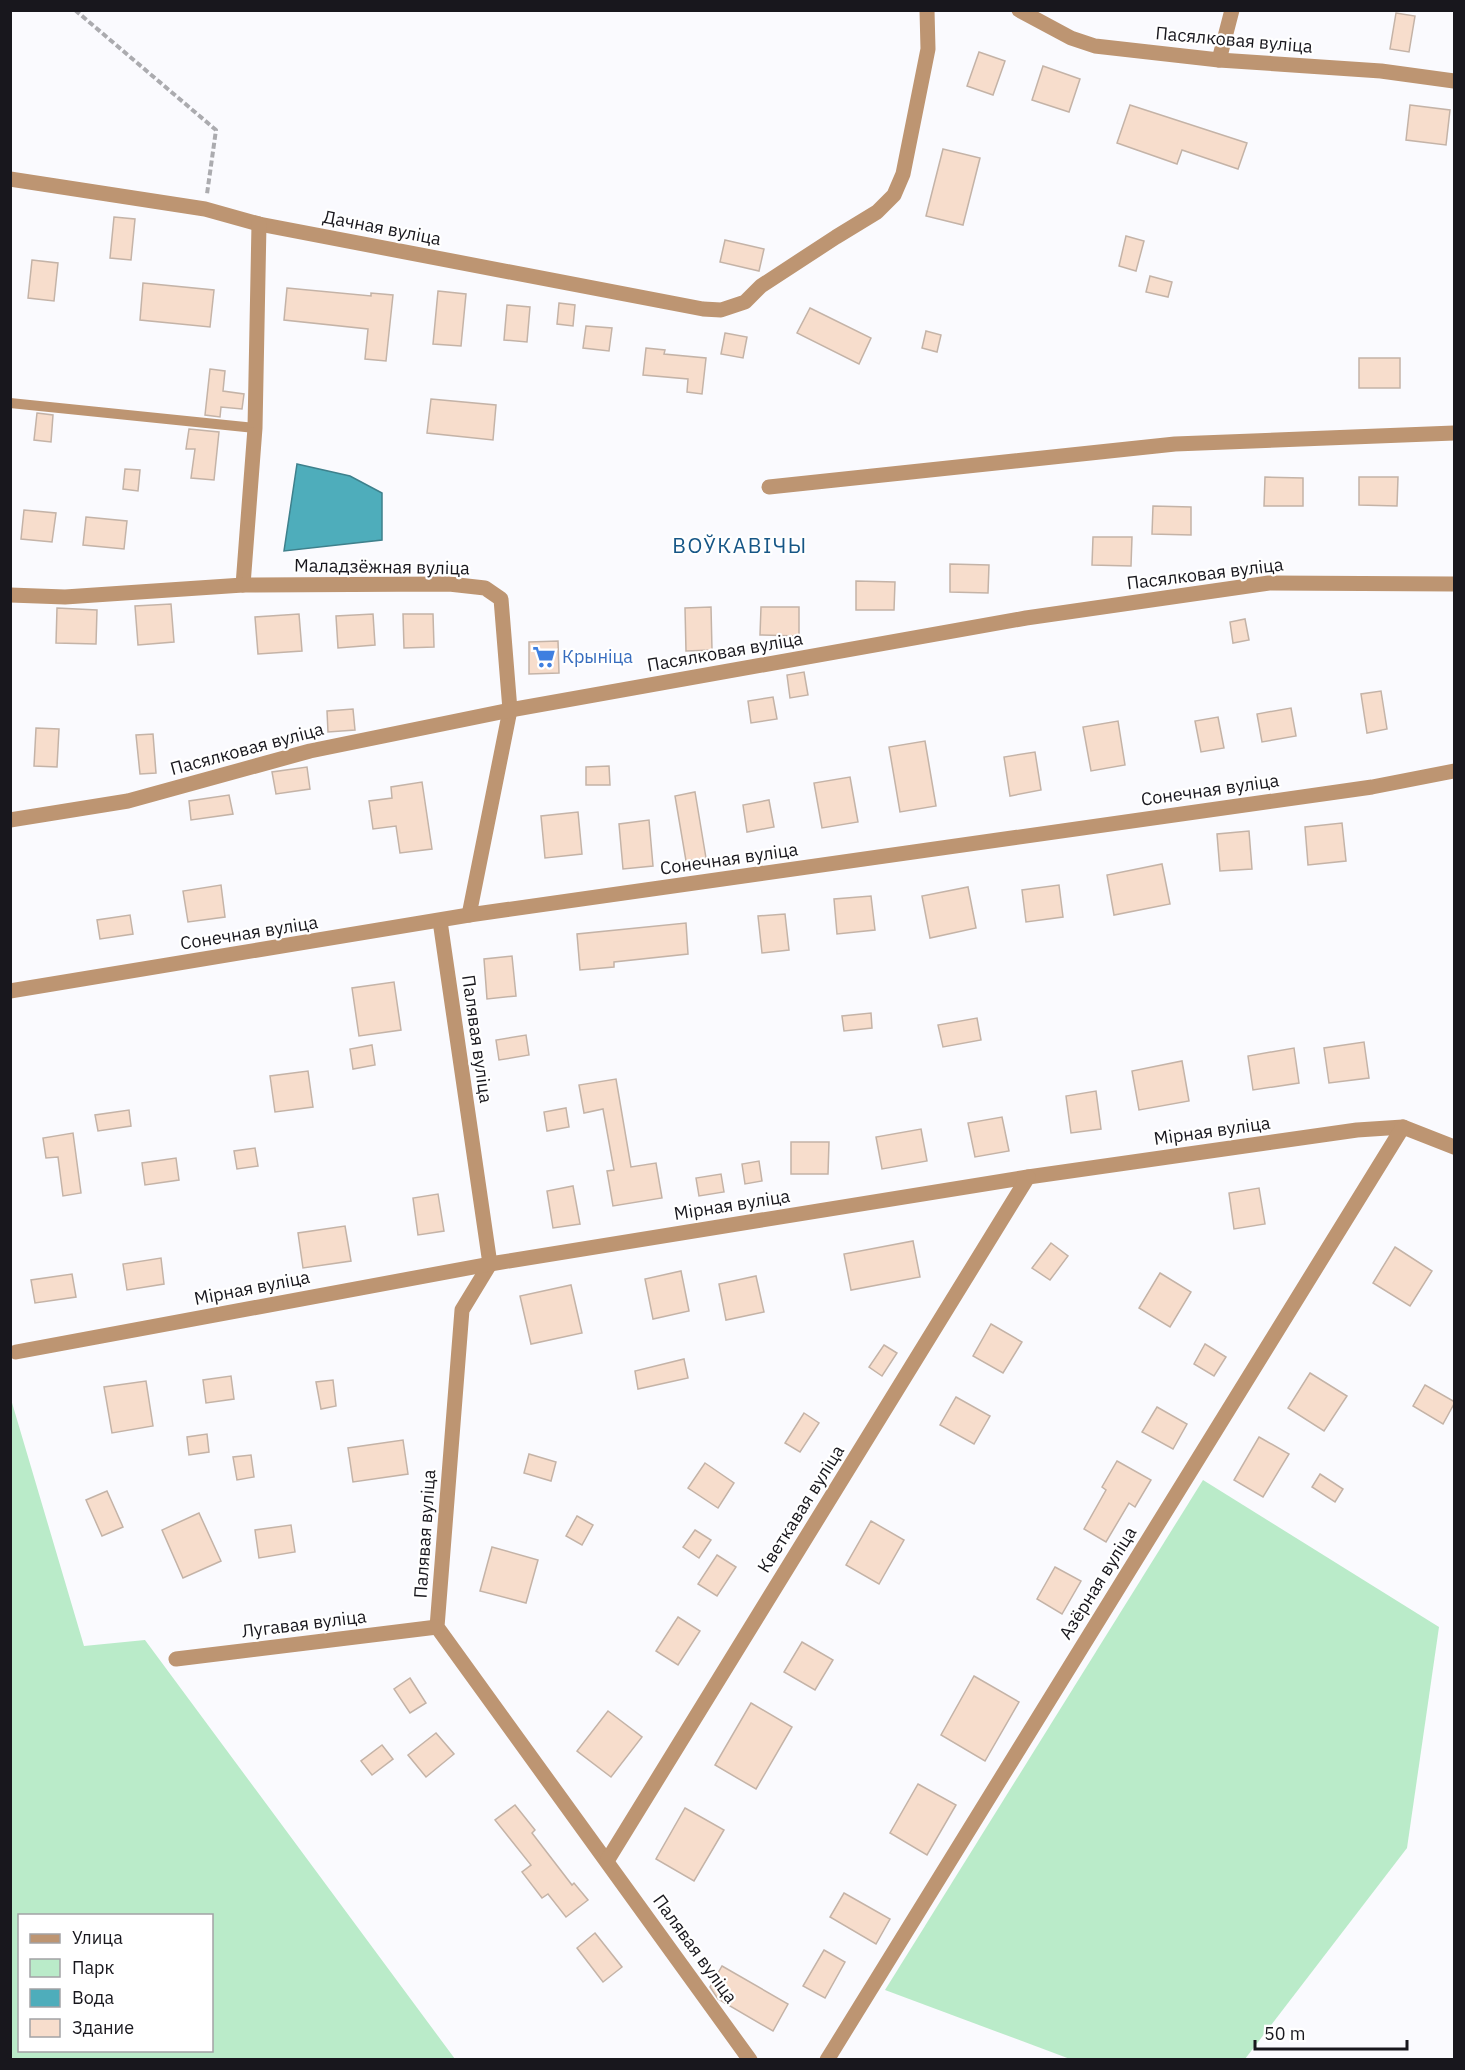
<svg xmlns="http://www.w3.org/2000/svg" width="1465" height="2070" viewBox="0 0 1465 2070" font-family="'IBM Plex Sans',sans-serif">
<rect width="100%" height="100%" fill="#fafafe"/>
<g fill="#baebc9" fill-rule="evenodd">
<path d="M10,1396L84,1646L145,1640L455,2059H11ZM20,1916H212V2050H20Z"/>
<polygon points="1203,1480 1439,1627 1407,1848 1245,2059 1070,2059 885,1990"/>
</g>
<polygon fill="#4eadbb" stroke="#3e808c" stroke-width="1.5" points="297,464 350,476 382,493 382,540 284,551"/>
<g fill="#f7ddcc" stroke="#c4b3a7" stroke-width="1.5">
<polygon points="1396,13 1415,16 1409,52 1390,49"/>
<polygon points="979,52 1005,61 993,95 967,86"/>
<polygon points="1043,66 1080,79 1069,112 1032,100"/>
<polygon points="1130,105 1247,143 1238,169 1182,150 1177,164 1117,143"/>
<polygon points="1410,105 1450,110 1446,145 1406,140"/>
<polygon points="943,149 980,158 963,225 926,216"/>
<polygon points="114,217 135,219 131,260 110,258"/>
<polygon points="1126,236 1144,241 1136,271 1119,266"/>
<polygon points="725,240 764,249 759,271 720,262"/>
<polygon points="32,260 58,263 54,301 28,298"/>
<polygon points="1150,276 1172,282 1168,297 1146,292"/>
<polygon points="143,283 214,290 210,327 140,320"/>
<polygon points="287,288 371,296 371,293 393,295 386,361 365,359 368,329 284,320"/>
<polygon points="438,291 466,294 461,346 433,344"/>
<polygon points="559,303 575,305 573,326 557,324"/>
<polygon points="507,305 530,307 527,342 504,340"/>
<polygon points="810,308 871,338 859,364 797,333"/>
<polygon points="586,326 612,328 609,351 583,348"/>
<polygon points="926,331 941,335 937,352 922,348"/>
<polygon points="725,333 747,337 743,358 721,354"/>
<polygon points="646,348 665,350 664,354 706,358 702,394 687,392 688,379 643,375"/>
<rect x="1359" y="358" width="41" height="30"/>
<polygon points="210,369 225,371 223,391 244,394 242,409 221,407 220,417 205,415"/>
<polygon points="431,399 496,405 493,440 427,433"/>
<polygon points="37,413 53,415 51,442 34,440"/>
<polygon points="189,429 219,432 214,480 191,478 195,449 186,449"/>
<polygon points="125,469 140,470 138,491 123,489"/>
<polygon points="1265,477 1303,478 1303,506 1264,506"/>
<polygon points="1359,477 1398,477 1397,506 1359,505"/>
<polygon points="1153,506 1191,507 1191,535 1152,534"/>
<polygon points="24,510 56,513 52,542 21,539"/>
<polygon points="86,517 127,521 124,549 83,545"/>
<polygon points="1093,537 1132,537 1131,566 1092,565"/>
<polygon points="950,564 989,565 988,593 950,592"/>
<polygon points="856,581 895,582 894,610 856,610"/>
<polygon points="171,604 174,642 138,645 135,606"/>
<polygon points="711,607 712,650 686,651 685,608"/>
<polygon points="761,607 799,607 799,636 760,635"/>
<polygon points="57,608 97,610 96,644 56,643"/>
<polygon points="299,614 302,651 258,654 255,617"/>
<polygon points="373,614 375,645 338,648 336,616"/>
<polygon points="403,614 433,614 434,647 404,648"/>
<polygon points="1245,619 1249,640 1233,643 1230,622"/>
<polygon points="558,641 559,673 529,674 529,642"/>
<polygon points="804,672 808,695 790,698 787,675"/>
<polygon points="1381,691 1387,729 1367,733 1361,694"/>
<polygon points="773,697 777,719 751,723 748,701"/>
<polygon points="1291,708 1296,736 1262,742 1257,714"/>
<polygon points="353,709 355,730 328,732 327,711"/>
<polygon points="1218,717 1224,748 1201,752 1195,721"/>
<polygon points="1118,721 1125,765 1091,771 1083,727"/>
<polygon points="36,728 59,729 57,767 34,766"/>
<polygon points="153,734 156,773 140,774 136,735"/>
<polygon points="925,741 936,806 900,812 889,747"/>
<polygon points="1035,752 1041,790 1010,796 1004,757"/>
<polygon points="609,766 610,785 586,785 586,767"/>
<polygon points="307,767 310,789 276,794 272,772"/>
<polygon points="850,777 858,822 822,828 814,783"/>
<polygon points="422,782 432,849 400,853 396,826 373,829 369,801 392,798 391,787"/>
<polygon points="695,792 706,858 686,861 675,796"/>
<polygon points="229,795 233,814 191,820 189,801"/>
<polygon points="769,800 774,827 747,832 743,805"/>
<polygon points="578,812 582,854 545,858 541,816"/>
<polygon points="649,820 653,866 623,869 619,824"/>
<polygon points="1342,823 1346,861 1308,865 1305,827"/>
<polygon points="1249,831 1252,869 1220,871 1217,834"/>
<polygon points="1162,864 1170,904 1114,915 1107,875"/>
<polygon points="221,885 225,917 188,922 183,891"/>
<polygon points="1059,885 1063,917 1026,922 1022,890"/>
<polygon points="968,887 976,928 930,938 922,896"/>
<polygon points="871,896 875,930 837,934 834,899"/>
<polygon points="785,914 789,950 762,953 758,916"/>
<polygon points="130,915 133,934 100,939 97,920"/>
<polygon points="686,923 688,954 614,962 614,967 580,970 577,934"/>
<polygon points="512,956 516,996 487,999 484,959"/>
<polygon points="394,982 401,1030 359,1036 352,988"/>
<polygon points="871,1013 872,1028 844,1031 842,1016"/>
<polygon points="977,1018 981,1040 943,1047 938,1025"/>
<polygon points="526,1035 529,1055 499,1060 496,1040"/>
<polygon points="1364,1042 1369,1078 1329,1083 1324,1048"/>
<polygon points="372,1045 375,1065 353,1069 350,1049"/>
<polygon points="1294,1048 1299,1083 1253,1090 1248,1056"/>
<polygon points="1182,1061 1189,1101 1139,1110 1132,1071"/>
<polygon points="308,1071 313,1107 275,1112 270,1076"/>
<polygon points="616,1079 631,1167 656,1163 662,1198 613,1206 607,1171 614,1170 603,1109 584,1113 579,1085"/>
<polygon points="1096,1091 1101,1129 1071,1133 1066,1096"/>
<polygon points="566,1108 569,1127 547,1131 544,1112"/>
<polygon points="129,1110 131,1126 98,1131 95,1115"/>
<polygon points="1002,1117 1009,1151 975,1157 968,1123"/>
<polygon points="921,1129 927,1161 882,1169 876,1137"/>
<polygon points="73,1133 81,1193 63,1196 58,1157 46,1158 43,1138"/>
<polygon points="791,1142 829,1142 828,1174 791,1174"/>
<polygon points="255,1148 258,1166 237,1169 234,1151"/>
<polygon points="176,1158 179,1180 145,1185 142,1163"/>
<polygon points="759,1161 762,1181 745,1184 742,1164"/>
<polygon points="721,1174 724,1192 699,1196 696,1178"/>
<polygon points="573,1186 580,1224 553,1228 547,1191"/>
<polygon points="1259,1188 1265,1224 1234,1229 1229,1193"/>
<polygon points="438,1194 444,1231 418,1235 413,1198"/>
<polygon points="345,1226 351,1261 303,1268 298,1233"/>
<polygon points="913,1241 920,1277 851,1290 844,1254"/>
<polygon points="1051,1243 1068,1256 1050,1280 1032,1268"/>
<polygon points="1395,1247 1432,1271 1410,1306 1373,1283"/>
<polygon points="161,1258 164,1284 127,1290 123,1264"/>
<polygon points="681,1271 689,1311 653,1319 645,1279"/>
<polygon points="1160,1273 1191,1292 1170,1327 1139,1308"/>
<polygon points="72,1274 76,1297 35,1303 31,1280"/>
<polygon points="756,1276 764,1312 726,1320 719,1284"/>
<polygon points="571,1285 582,1333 531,1344 520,1296"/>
<polygon points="991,1324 1022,1342 1003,1373 973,1356"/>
<polygon points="1205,1344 1226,1357 1214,1376 1194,1364"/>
<polygon points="884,1345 897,1353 882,1376 869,1367"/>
<polygon points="684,1359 688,1378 638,1389 635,1371"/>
<polygon points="1310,1373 1347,1396 1324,1431 1288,1408"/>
<polygon points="231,1376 234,1399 206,1403 203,1380"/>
<polygon points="333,1380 336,1406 321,1409 316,1382"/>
<polygon points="146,1381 153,1426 112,1433 104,1387"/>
<polygon points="1425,1385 1455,1402 1443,1424 1413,1406"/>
<polygon points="956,1397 990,1416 974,1444 940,1425"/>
<polygon points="1157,1407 1187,1424 1173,1449 1142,1432"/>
<polygon points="804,1413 819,1423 800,1452 785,1443"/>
<polygon points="207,1434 209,1452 189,1455 187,1437"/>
<polygon points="1259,1437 1289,1454 1263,1497 1234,1480"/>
<polygon points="403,1440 408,1474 353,1482 348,1448"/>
<polygon points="529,1454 556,1462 551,1481 524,1473"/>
<polygon points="251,1455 254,1477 237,1480 233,1457"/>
<polygon points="1117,1461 1151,1480 1135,1507 1129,1503 1106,1542 1084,1529 1106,1490 1102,1487"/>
<polygon points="705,1463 734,1483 718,1508 688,1488"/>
<polygon points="1320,1474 1343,1489 1335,1502 1312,1487"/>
<polygon points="107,1491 123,1527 102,1536 86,1500"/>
<polygon points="199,1513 221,1561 183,1578 162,1530"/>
<polygon points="577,1516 593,1525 582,1545 566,1536"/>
<polygon points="871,1521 904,1540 879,1584 846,1565"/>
<polygon points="291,1525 295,1552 259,1558 255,1530"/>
<polygon points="695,1530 711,1540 699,1558 683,1547"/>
<polygon points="492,1547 538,1560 526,1603 480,1591"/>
<polygon points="717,1555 736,1567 717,1596 698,1584"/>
<polygon points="1055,1567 1081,1581 1062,1614 1037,1599"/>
<polygon points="678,1617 700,1631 678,1665 656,1651"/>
<polygon points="802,1642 833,1660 815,1690 784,1672"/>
<polygon points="974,1676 1019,1702 985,1761 941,1735"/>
<polygon points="410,1678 426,1703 410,1713 394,1689"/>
<polygon points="751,1703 792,1727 756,1789 715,1765"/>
<polygon points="608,1711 642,1737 611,1777 577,1751"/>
<polygon points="436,1733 454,1754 426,1777 408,1755"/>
<polygon points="382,1745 393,1759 372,1775 361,1761"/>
<polygon points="918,1784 956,1805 927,1855 890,1833"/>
<polygon points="515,1805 535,1830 532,1833 572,1885 574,1883 588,1900 566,1917 548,1894 542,1898 522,1872 531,1865 495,1820"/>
<polygon points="685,1808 724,1830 694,1881 656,1859"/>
<polygon points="844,1893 890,1919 876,1944 830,1917"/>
<polygon points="595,1933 622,1967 603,1982 577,1948"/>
<polygon points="824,1950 845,1962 825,1998 803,1986"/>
<polygon points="722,1966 788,2004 773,2031 718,1999 710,1987"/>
</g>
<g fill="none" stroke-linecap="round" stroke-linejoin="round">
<polyline stroke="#ababaf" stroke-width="4" stroke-dasharray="6 3" stroke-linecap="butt" points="75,10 216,130 207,194"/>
<polyline stroke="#bd9572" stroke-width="10" points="10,403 255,428"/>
<g stroke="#bd9572" stroke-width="15">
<polyline points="1019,10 1071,38 1095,46 1219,60 1381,71 1454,81"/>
<polyline points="1219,60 1232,10"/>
<polyline points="10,179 205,209 259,224 703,309 721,310 745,302 761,286 836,237 877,212 894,195 903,174 928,49 927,10"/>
<polyline points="769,487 1175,444 1454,433"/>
<polyline points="243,585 255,428 259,224"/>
<polyline points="10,595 65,597 243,585 449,584 485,588 501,599 510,710 469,915"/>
<polyline points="10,820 128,801 310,751 510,710 1026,618 1269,583 1454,584"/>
<polyline points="440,921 490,1264 462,1310 437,1627 750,2060"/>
<polyline points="10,991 469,915 1372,787 1454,771"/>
<polyline points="16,1352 490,1264 1028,1177 1357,1130 1403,1127 1454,1147"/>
<polyline points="176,1659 437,1627"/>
<polyline points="607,1861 1028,1177"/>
<polyline points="827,2060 1403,1127"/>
</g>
</g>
<defs>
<g id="supermarket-bare" transform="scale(1.8)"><path d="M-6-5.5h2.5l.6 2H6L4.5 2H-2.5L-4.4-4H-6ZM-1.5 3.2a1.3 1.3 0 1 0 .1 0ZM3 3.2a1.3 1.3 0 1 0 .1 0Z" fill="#3f7fe0" stroke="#fff" stroke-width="2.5" paint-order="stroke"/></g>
</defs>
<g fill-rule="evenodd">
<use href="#supermarket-bare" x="544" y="657"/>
</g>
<g text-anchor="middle" stroke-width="4.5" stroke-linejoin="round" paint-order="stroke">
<g font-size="18" fill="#18171d" stroke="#fff">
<text transform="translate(1234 40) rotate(5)" y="6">Пасялковая вуліца</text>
<text transform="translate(382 228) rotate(11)" y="6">Дачная вуліца</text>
<text transform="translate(382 567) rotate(1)" y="6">Маладзёжная вуліца</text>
<text transform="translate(1205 574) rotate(-7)" y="6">Пасялковая вуліца</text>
<text transform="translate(725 652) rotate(-10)" y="6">Пасялковая вуліца</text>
<text transform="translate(247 749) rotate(-15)" y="6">Пасялковая вуліца</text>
<text transform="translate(1210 790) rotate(-8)" y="6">Сонечная вуліца</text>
<text transform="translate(729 859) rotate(-8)" y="6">Сонечная вуліца</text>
<text transform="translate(249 933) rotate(-9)" y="6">Сонечная вуліца</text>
<text transform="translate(477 1039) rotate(82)" y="6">Палявая вуліца</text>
<text transform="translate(1212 1131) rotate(-8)" y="6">Мірная вуліца</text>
<text transform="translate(732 1205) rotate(-9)" y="6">Мірная вуліца</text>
<text transform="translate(252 1288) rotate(-11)" y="6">Мірная вуліца</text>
<text transform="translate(801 1509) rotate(-58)" y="6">Кветкавая вуліца</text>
<text transform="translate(425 1534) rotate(-86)" y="6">Палявая вуліца</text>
<text transform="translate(1098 1583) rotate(-58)" y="6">Азёрная вуліца</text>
<text transform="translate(304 1624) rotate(-7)" y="6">Лугавая вуліца</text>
<text transform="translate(695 1949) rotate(54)" y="6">Палявая вуліца</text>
</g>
<g font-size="18" fill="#366cbe" stroke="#fff" text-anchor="start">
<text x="562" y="663">Крыніца</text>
</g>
<g font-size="21" letter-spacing="1.5" fill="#165686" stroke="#fff">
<text x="740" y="553">ВОЎКАВІЧЫ</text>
</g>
</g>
<rect width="1465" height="2070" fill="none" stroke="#18171d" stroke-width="24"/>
<rect x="18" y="1914" width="195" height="138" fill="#ffffff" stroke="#a3a2a5" stroke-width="1.5"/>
<rect x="30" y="1934" width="30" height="9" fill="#bd9572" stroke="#a3a2a5" stroke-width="1.5"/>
<text x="72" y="1944" font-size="18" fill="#18171d">Улица</text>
<rect x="30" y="1959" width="30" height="18" fill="#baebc9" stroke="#a3a2a5" stroke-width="1.5"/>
<text x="72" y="1974" font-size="18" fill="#18171d">Парк</text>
<rect x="30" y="1989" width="30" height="18" fill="#4eadbb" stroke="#a3a2a5" stroke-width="1.5"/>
<text x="72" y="2004" font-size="18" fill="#18171d">Вода</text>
<rect x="30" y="2019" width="30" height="18" fill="#f7ddcc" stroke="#a3a2a5" stroke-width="1.5"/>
<text x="72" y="2034" font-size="18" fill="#18171d">Здание</text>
<path d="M1255 2040v9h152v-9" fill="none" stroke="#18171d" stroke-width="3"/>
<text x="1264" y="2040" font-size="18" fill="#18171d" stroke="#ffffff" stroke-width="4.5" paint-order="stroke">50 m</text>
</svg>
